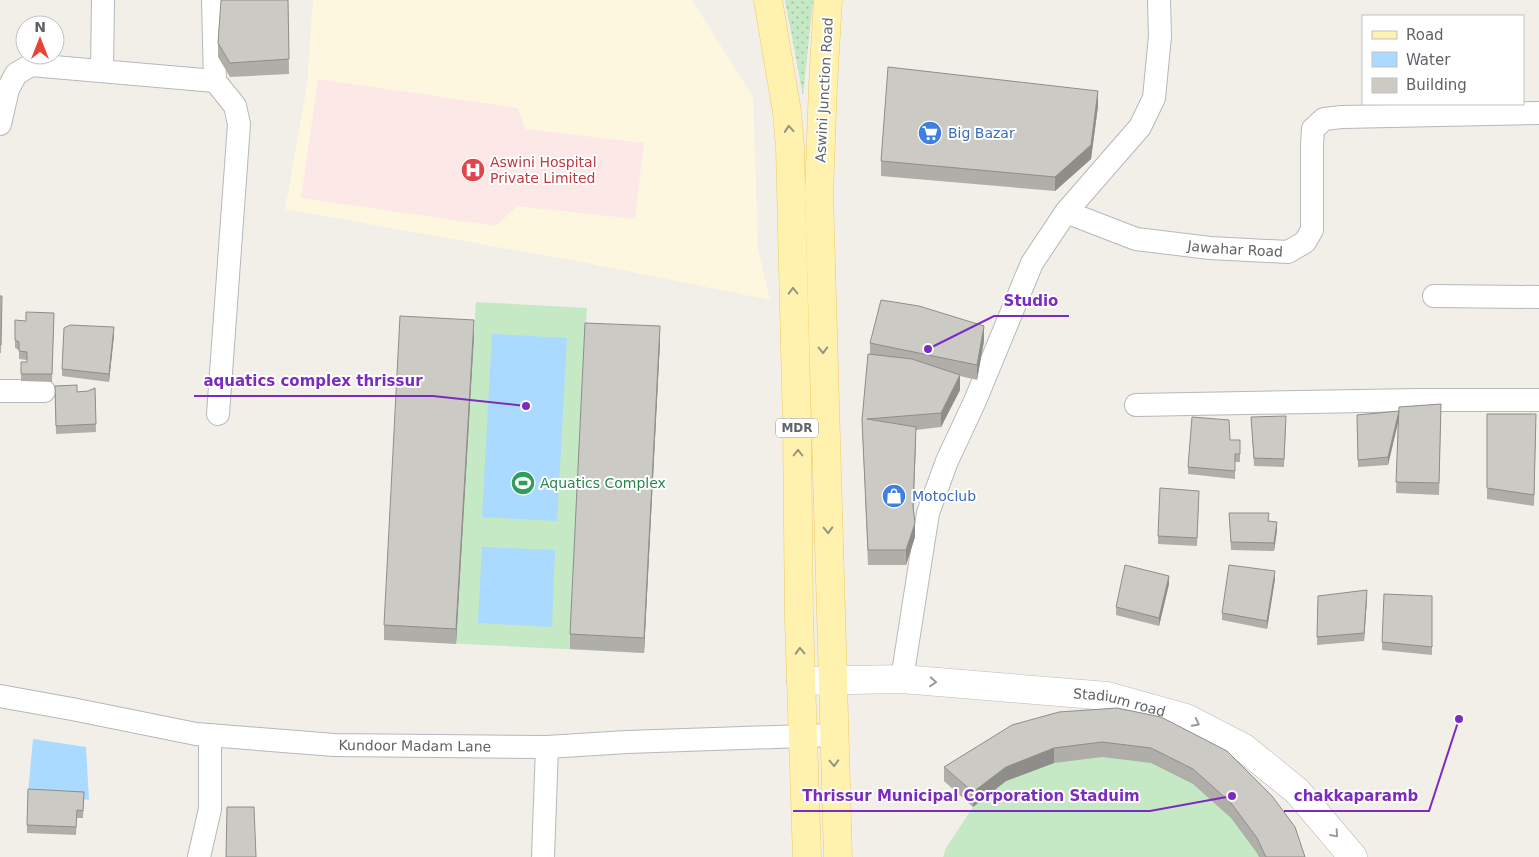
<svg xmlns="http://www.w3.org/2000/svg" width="1539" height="857" viewBox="0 0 1539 857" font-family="'DejaVu Sans',sans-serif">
<defs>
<pattern id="grass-dots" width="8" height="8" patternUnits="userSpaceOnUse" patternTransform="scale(1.25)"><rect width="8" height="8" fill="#c5e8c5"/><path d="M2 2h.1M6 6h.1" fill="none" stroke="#a3c0a4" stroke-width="1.8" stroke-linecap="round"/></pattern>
</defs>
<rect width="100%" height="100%" fill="#f1efe8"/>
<polygon fill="#fef7e0" points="313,0 692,0 753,97 758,249 770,300 582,262 285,209 307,86"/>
<polygon fill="#fce8e6" points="318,79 518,108 525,129 644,143 635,219 517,206 496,226 301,198"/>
<polygon fill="url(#grass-dots)" points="785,0 813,0 803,96"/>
<g fill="#c5e8c5">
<polygon points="476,302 587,308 585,337 660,341 644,653 384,640 400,331 474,335"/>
<polygon points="1117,723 1300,857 943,857 946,848 973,807 944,781"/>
</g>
<g fill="#aadaff">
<polygon points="492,334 567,338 557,521 482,517"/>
<polygon points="482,547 555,550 552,627 478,623"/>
<polygon points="33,739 86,747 89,800 28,793"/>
</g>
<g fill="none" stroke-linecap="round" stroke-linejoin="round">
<g stroke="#b5b8bc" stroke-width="24">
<g id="street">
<path id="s1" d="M1159,0L1160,36L1154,98L1140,127L1066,212L1136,239L1210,248L1288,252L1305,242L1312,230V145L1313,129L1324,119L1342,117L1539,113"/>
<polyline points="102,71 103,0"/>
<polyline points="215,81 235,106 239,124 218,414"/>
<polyline points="0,124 8,89 16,74 31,65 215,81 213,0"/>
<polyline points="1434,296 1539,297"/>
<polyline points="0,391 44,391"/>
<polyline points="1136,405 1418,400 1539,400"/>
<polyline points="902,679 928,513 947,461 975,401 1032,263 1066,212"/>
<path id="s2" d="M0,696L72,709L196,734L334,745L547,747L627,742L833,735"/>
<polyline points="199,857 210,809 210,735"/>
<polyline points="543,857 547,747"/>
</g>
</g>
<g stroke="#b6babf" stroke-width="29">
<g id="secondary">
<path id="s3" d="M801,681L902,679L1107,696L1186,718L1244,748L1297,791L1353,857"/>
</g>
</g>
<g stroke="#f2c960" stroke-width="29">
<g id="primary">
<polyline points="768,0 787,112 790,147 797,426 799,619 807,857"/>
<polyline points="828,0 823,85 819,194 838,857"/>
</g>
</g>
<use href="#street" stroke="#fff" stroke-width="22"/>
<use href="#secondary" stroke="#fff" stroke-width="28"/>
<use href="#primary" stroke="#fff2af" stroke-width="28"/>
</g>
<g fill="#afaea9">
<polygon points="288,0 289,74 230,77 218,57 218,43"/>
<polygon points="1098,106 1091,159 1055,191 881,176 881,161"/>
<polygon points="0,296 2,296 1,353 0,353"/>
<polygon points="54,313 52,382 21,381 21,362 27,362 27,360 19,359 19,350 15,348 15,340 26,321"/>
<polygon points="114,335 109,382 62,376 62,369"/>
<polygon points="474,335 456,644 384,640 384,625"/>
<polygon points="660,341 644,653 570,649 570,634"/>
<polygon points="984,341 977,380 960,376 960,390 941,427 916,430 913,509 915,537 906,565 868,565 862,420 870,354 870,343"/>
<polygon points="95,388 96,432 56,434 55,394 88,391"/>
<polygon points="1487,414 1536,425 1534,506 1487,499"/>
<polygon points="1357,415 1441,415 1439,495 1396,493 1398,420 1388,465 1358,467"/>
<polygon points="1251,417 1286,424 1284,467 1254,466"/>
<polygon points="1230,440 1240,448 1240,462 1235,462 1235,479 1188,474 1188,467"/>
<polygon points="1199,499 1197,546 1158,544 1158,536"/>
<polygon points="1229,513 1269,521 1277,530 1274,551 1231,550"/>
<polygon points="1275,579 1267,629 1222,620 1222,613"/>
<polygon points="1169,584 1159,626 1116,615 1116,607"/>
<polygon points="1318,596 1367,598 1364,641 1317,645"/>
<polygon points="1432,596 1432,655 1382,650 1382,642"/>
<polygon points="1117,708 1305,857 1259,857 1257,853 1231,818 1193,784 1151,763 1102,757 1054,763 1006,781 973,807 944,781 944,767"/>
<polygon points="84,792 83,818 77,818 76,835 27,833 27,825"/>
</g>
<g fill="#8f8d8a">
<polygon points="1098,91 1098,106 1091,159 1055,191 1055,177"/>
<polygon points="474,320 474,335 456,644 456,629"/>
<polygon points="660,326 660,341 644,653 644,638"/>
<polygon points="984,326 984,341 977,380 977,365"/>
<polygon points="114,327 114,335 109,382 109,374"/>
<polygon points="960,375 960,390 941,427 941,413"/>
<polygon points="1399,411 1399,419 1388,465 1388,457"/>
<polygon points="916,427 916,441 913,520 913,506"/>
<polygon points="1277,522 1277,530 1274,551 1274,543"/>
<polygon points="915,523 915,537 906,565 906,550"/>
<polygon points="1275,571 1275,579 1267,629 1267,621"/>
<polygon points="1169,576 1169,584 1159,626 1159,618"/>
<polygon points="1367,590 1367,598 1364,641 1364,633"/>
<polygon points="1054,748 1054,763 1006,781 973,807 973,792 1006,767"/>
</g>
<g fill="#cccac5" stroke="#8f8d8a">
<polygon points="221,0 288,0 289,59 230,63 218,43"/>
<polygon points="888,67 1098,91 1091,145 1055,177 881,161"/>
<polygon points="0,296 2,296 1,345 0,345"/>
<polygon points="881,300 919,306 984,326 977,365 870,343"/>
<polygon points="26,312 54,313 52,374 21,374 21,362 27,362 27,352 19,351 19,342 15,340 15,320 26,321"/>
<polygon points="400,316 474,320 456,629 384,625"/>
<polygon points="585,323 660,326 644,638 570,634"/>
<polygon points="70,325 114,327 109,374 62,369 64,328"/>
<polygon points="868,354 912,359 960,375 941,413 867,419 916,427 913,506 915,523 906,550 868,550 862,420"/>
<polygon points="77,385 77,392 88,391 95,388 96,424 56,426 55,386"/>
<polygon points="1441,404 1439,483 1396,482 1399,407"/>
<polygon points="1399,411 1388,457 1358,460 1357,415"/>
<polygon points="1487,414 1536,414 1534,495 1487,488"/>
<polygon points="1286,416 1284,459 1254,458 1251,417"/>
<polygon points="1192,417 1229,420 1230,440 1240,440 1240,454 1235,454 1235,471 1188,467"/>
<polygon points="1160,488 1199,491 1197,538 1158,536"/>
<polygon points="1229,513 1269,513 1268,521 1277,522 1274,543 1231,542"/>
<polygon points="1125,565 1169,576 1159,618 1116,607"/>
<polygon points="1229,565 1275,571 1267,621 1222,613"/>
<polygon points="1367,590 1364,633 1317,637 1318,596"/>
<polygon points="1384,594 1432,596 1432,647 1382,642"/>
<polygon points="1117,708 1161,717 1227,751 1272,796 1295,827 1305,857 1266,857 1257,838 1231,803 1193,769 1151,748 1102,742 1054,748 1006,767 973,792 944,767 1012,725 1059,712"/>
<polygon points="28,789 84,792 83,811 77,810 76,827 27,825"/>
<polygon points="227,807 254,807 256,857 226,857"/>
</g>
<defs><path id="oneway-chevron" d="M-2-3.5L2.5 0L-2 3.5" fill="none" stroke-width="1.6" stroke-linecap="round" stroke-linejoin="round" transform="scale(1.25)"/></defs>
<g stroke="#979581">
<use href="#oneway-chevron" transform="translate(789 129) rotate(-95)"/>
<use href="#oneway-chevron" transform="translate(793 291) rotate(-92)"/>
<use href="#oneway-chevron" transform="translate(823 350) rotate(89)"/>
<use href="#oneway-chevron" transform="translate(798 453) rotate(-90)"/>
<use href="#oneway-chevron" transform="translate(828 530) rotate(88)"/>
<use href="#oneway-chevron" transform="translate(800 651) rotate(-92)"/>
<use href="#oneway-chevron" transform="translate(834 763) rotate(88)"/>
</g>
<g stroke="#979a9d">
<use href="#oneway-chevron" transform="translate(933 682) rotate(5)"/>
<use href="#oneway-chevron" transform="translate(1196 723) rotate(27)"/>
<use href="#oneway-chevron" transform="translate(1335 834) rotate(49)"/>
</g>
<defs>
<g id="supermarket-disc" transform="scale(1.25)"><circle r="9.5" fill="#3f7fe0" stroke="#fff"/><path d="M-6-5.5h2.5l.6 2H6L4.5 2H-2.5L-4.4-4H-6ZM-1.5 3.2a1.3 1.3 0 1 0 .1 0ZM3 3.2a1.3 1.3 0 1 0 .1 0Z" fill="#fff"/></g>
<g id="hospital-disc" transform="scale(1.25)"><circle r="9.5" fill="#e0444e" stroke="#fff"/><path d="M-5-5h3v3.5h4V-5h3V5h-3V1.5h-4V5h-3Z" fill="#fff"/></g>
<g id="stadium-disc" transform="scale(1.25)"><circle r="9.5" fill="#2e9e5b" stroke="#fff"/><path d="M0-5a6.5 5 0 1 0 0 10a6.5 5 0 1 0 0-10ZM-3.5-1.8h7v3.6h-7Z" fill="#fff"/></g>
<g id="shop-disc" transform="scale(1.25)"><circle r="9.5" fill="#3f7fe0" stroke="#fff"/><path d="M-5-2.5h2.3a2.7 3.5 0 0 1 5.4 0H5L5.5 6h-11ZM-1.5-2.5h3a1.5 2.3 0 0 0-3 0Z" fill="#fff"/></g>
</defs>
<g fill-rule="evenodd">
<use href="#supermarket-disc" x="930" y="133"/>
<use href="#hospital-disc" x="473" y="170"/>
<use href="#stadium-disc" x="523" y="483"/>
<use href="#shop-disc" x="894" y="496"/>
</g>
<g text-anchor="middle" stroke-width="4" stroke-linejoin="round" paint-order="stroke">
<rect fill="#fff" stroke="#8f9295" stroke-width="1" x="776" y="418.5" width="42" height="19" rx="4"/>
<g font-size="12" font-weight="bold" fill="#5f6368">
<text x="797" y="432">MDR</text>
</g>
<g font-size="14" fill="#5f6368" stroke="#fff">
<text transform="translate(824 90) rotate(-87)" y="5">Aswini Junction Road</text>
<text dy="5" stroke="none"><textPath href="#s1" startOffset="418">Jawahar Road</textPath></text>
<text dy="5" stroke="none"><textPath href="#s3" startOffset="320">Stadium road</textPath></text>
<text dy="5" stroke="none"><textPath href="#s2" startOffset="419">Kundoor Madam Lane</textPath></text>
</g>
<g font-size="14" fill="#366cbe" stroke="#fff" text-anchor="start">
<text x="948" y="138">Big Bazar</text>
<text x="912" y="501">Motoclub</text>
</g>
<g font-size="14" fill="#be3a42" stroke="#fff" text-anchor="start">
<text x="490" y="167">Aswini Hospital<tspan x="490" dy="16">Private Limited</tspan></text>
</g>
<g font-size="14" fill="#27864d" stroke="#fff" text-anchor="start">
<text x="540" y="488">Aquatics Complex</text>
</g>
</g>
<path fill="none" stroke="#7b2cbf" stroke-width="2" d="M928 349L994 316H1069M526 406L433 396H194M1459 719L1429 811H1284M1232 796L1150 811H793"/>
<g fill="#7b2cbf" stroke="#fff" stroke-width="2">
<circle cx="928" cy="349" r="5"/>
<circle cx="526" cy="406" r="5"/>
<circle cx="1459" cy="719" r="5"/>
<circle cx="1232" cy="796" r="5"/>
</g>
<g font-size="15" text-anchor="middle" font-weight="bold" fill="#7b2cbf" stroke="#fff" stroke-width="4" stroke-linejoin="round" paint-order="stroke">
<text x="1031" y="306">Studio</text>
<text x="313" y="386">aquatics complex thrissur</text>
<text x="1356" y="801">chakkaparamb</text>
<text x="971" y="801">Thrissur Municipal Corporation Staduim</text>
</g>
<rect x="1362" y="15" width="162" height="90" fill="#ffffff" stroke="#bfc1c3"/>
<rect x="1372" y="31" width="25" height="8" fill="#fff2af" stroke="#bfc1c3"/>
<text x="1406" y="40" font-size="15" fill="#5f6368">Road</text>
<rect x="1372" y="52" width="25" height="15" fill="#aadaff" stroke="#bfc1c3"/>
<text x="1406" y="65" font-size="15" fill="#5f6368">Water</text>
<rect x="1372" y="78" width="25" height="15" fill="#cccac5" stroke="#bfc1c3"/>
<text x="1406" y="90" font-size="15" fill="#5f6368">Building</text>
<g transform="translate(40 40)"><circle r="24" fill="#ffffff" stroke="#bfc1c3"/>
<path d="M0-4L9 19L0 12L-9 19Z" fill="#ea4335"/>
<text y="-8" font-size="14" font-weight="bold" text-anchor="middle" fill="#5f6368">N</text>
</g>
</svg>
